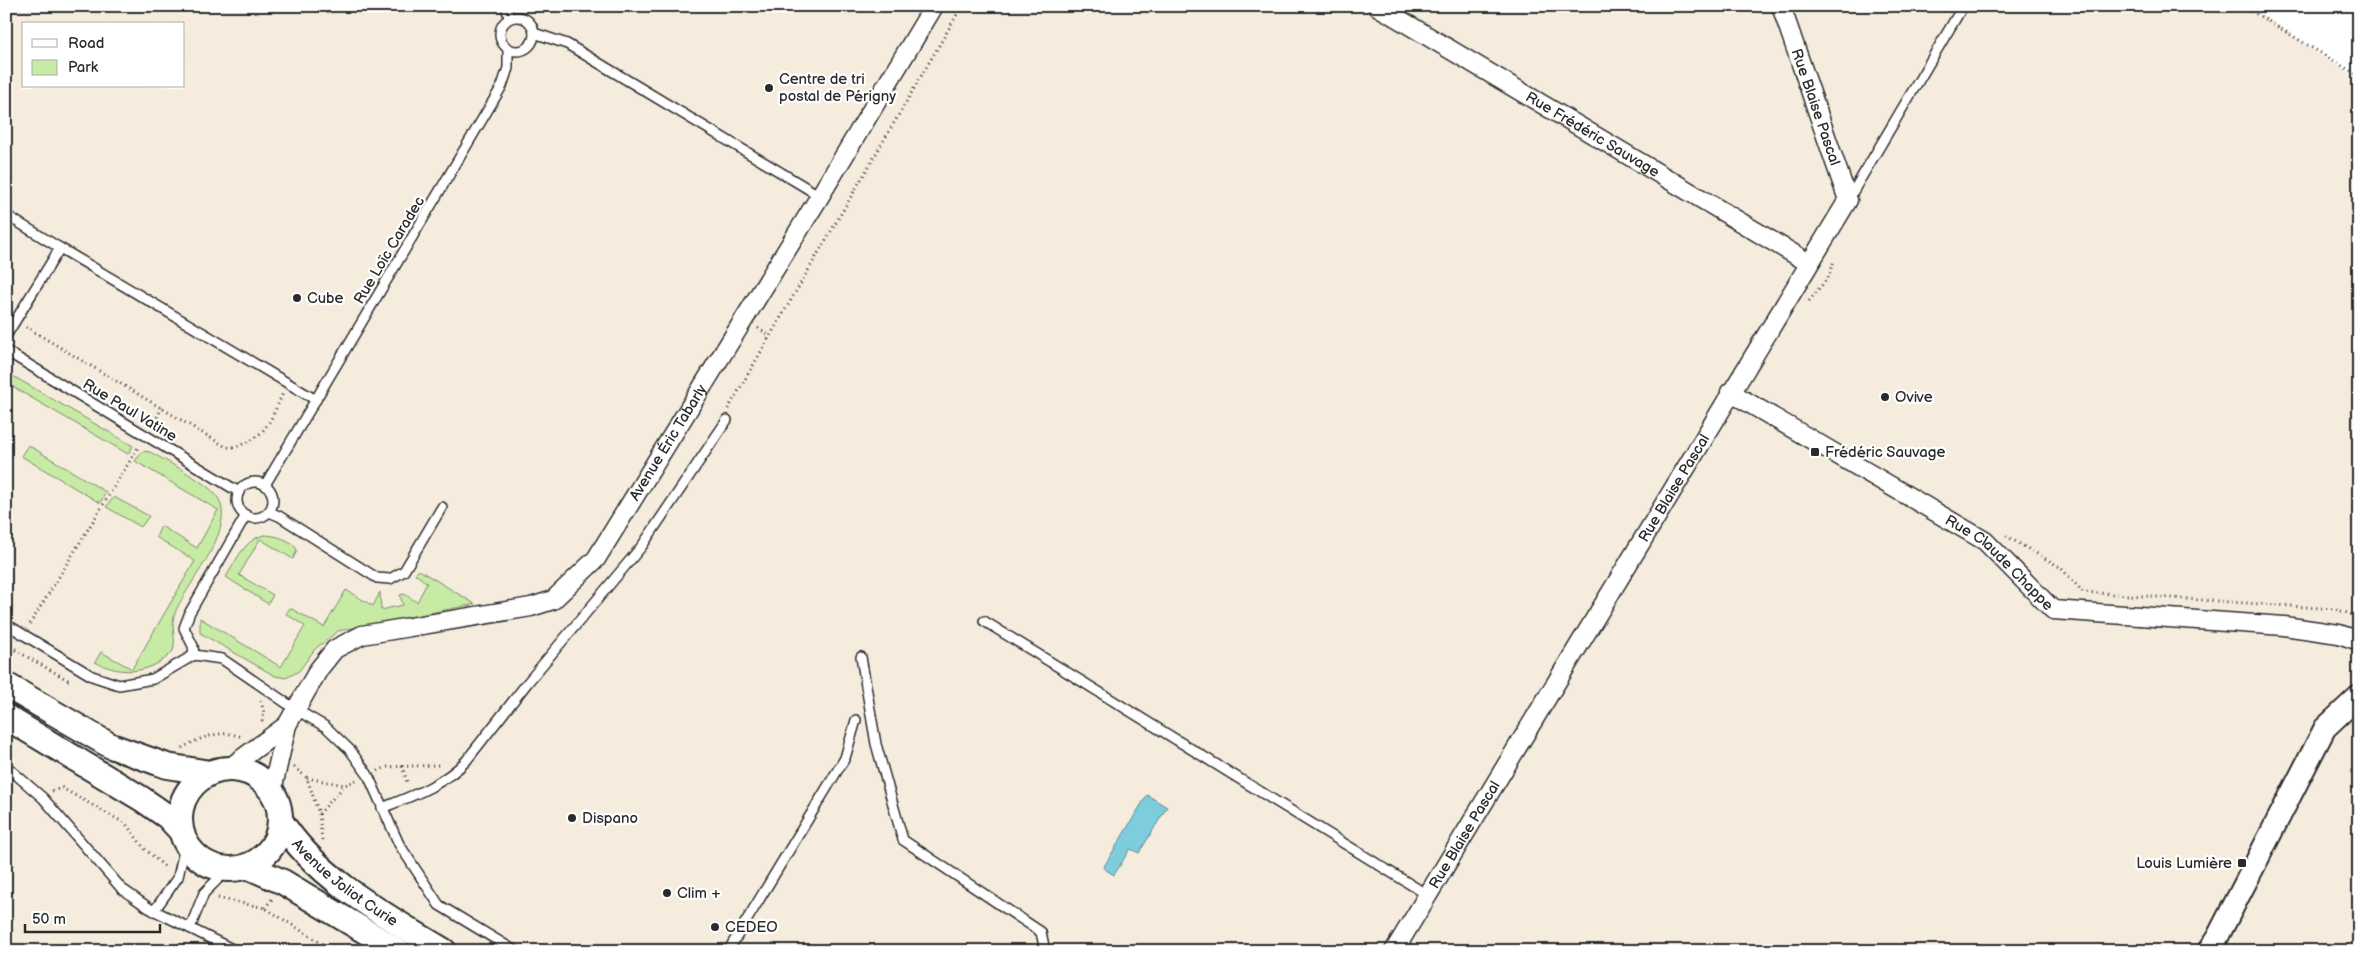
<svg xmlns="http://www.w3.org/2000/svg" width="2365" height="957" viewBox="0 0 2365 957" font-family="'Balsamiq Sans',sans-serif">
<rect width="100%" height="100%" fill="#fff"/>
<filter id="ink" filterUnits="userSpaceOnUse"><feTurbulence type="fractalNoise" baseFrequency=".02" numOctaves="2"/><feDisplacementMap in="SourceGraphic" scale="10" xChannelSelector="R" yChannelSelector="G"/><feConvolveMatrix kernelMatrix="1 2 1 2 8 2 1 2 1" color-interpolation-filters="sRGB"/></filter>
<g filter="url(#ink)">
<path fill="#f5ecde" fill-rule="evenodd" d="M6,6H2249L2359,80V951H6ZM24,24H184V86H24Z"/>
<g fill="#c7eba4" stroke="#798b68">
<polygon points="6,372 133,446 128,454 6,383"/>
<polygon points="28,445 106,492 100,503 21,456"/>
<path d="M143,451L150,452C170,463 191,474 209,488C249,518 187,581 175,613C170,626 177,638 173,651C152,674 122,676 95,662L101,652L132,669L195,561L156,537L161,526L197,548L218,510L135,461Z"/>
<polygon points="114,497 149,516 141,527 106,507"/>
<path d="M264,535C274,535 292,539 297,550L293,559L260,539L239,575L273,595L268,604L226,577C236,561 244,540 264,535Z"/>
<polygon points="419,570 475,604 338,631 315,649 299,671 286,678 275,676 200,633 200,618 281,667 305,626 286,614 290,608 324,627 346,590 373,606 380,592 381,610 403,605 400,595 404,594 417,602 427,583 415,574"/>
</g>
<polygon fill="#7ecddc" stroke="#5d8c95" points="1147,795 1167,807 1139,853 1130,849 1114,875 1103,868"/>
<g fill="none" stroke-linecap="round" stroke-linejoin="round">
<g stroke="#2b2b2b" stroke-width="12">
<g id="service">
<polyline points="506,6 509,18"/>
<circle cx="517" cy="34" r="17"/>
<polyline points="534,33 567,44 820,196"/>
<polyline points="1848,200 1963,6"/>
<polyline points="6,215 60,248 6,336"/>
<polyline points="60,248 316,400"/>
<polyline points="6,351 239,492"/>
<circle cx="255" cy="500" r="18"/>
<polyline points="265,485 502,86 508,68 508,50"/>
<polyline points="269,512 279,516 377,578 390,579 404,571 442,507"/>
<polyline points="984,621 1426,894"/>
<polyline points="6,624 92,676 119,685 153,679 194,655"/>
<polyline points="194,655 222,659 295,709 326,727 350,750 368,775 399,844 439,905 515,951"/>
<polyline points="194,655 193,646 184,628 190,612 246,515"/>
<polyline points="861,657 876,744 903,840 1041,932 1045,951"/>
<polyline points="6,766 43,798 122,889 149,908 236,951"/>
<path d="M382,808C412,796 443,785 466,761L528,682L642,546L727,420"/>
<polyline points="154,911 178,877 186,842"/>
<polyline points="190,928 204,893 228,869"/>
<polyline points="728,951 845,758 856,720"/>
</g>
</g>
<g stroke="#2b2b2b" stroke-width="21">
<g id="minor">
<path id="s1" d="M1377,6L1809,263"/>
<path id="s2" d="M1730,392L1985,541L2053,610L2284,626L2339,634L2359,641"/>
<polyline points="228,769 287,725"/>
<path id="s3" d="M272,791L287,725L319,669L335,649L362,635L531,607L553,600L596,559L820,196L934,6"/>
<path id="s4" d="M1394,951L1848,200L1781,6"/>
</g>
</g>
<g stroke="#2b2b2b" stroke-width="25">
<polyline id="tertiary" points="2208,951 2217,938 2325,728 2359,696"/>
</g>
<g stroke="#2b2b2b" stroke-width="28">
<g id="secondary">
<polyline points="6,685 111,746 167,766 210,773"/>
<polyline points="6,717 142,799 168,817 181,831"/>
<circle cx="230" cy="819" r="50"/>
<path id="s5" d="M280,820C316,878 386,916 444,951"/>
<polyline points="247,866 283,882 398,951"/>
</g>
</g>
<g stroke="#2b2b2b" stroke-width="3" stroke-dasharray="1 4" stroke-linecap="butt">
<polyline points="2243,6 2359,76"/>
<polyline points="1809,301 1830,275 1834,260"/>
<path d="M26,327L226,447C234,448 238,446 245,443C268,434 273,414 283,393"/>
<polyline points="758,328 770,336 962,6"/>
<polyline points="728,409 770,336"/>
<polyline points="152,426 162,408"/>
<polyline points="2006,536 2060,567 2083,592 2335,609 2359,617"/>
<polyline points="30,624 139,446"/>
<polyline points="6,645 16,649"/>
<polyline points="15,650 68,680 71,678"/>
<polyline points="261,701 264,712 262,722"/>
<path d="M182,748C201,737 222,729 242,737"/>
<polyline points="402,766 408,785"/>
<polyline points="294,767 307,778 319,814 322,840"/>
<polyline points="378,771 387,767 441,765"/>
<polyline points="307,778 344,785"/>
<polyline points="52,791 62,788 126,824 144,848 166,868"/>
<polyline points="319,814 345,785 357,780"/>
<polyline points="218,898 265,908 334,951"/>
<polyline points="265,908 272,899"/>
</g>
<use href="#service" stroke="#fff" stroke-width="9"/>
<use href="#minor" stroke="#fff" stroke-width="18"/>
<use href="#tertiary" stroke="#fff" stroke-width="21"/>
<use href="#secondary" stroke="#fff" stroke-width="24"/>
</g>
</g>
<g fill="#2b2b2b" stroke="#fff" stroke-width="2">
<circle cx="769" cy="88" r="5"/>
<circle cx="297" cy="298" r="5"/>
<circle cx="1885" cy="397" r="5"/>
<rect x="1810" y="447" width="10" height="10" rx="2.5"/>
<circle cx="572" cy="818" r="5"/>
<rect x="2237" y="858" width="10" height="10" rx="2.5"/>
<circle cx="667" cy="893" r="5"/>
<circle cx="715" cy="927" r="5"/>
</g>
<g text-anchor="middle" stroke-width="4.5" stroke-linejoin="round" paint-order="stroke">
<g font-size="15" fill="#2b2b2b" stroke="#fff" text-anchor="start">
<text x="779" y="84">Centre de tri<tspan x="779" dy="17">postal de Périgny</tspan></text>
<text x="307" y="303">Cube</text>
<text x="1895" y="402">Ovive</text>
<text x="1825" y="457">Frédéric Sauvage</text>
<text x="582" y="823">Dispano</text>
<text x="2232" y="868" text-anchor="end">Louis Lumière</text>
<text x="677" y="898">Clim +</text>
<text x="725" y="932">CEDEO</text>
</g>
<g font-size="15" fill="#2b2b2b" stroke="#fff">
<text transform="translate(1816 107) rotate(71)" y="5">Rue Blaise Pascal</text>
<text dy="5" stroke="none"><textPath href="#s1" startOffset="251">Rue Frédéric Sauvage</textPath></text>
<text transform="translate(389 250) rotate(-59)" y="5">Rue Loïc Caradec</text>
<text transform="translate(130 410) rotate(31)" y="5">Rue Paul Vatine</text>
<text dy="5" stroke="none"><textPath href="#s3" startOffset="579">Avenue Éric Tabarly</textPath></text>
<text dy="5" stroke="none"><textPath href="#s4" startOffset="541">Rue Blaise Pascal</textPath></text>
<text dy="5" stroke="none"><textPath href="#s2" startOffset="320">Rue Claude Chappe</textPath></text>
<text dy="5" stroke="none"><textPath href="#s4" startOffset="136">Rue Blaise Pascal</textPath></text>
<text dy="5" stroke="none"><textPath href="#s5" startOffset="91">Avenue Joliot Curie</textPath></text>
</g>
</g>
<rect width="2365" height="957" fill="none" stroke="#fff" stroke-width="25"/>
<rect x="12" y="12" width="2340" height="932" fill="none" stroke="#2b2b2b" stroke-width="2" filter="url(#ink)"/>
<rect x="22" y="22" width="162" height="65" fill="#ffffff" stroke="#aaaaaa"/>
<rect x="32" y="39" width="25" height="8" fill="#ffffff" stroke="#aaaaaa"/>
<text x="68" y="48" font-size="15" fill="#2b2b2b">Road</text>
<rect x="32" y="60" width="25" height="15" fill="#c7eba4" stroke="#aaaaaa"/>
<text x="68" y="72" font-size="15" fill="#2b2b2b">Park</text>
<path d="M25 924v8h135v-8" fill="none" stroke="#2b2b2b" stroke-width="2.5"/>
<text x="32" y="924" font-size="15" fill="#2b2b2b" stroke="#ffffff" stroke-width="4" paint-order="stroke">50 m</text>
</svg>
